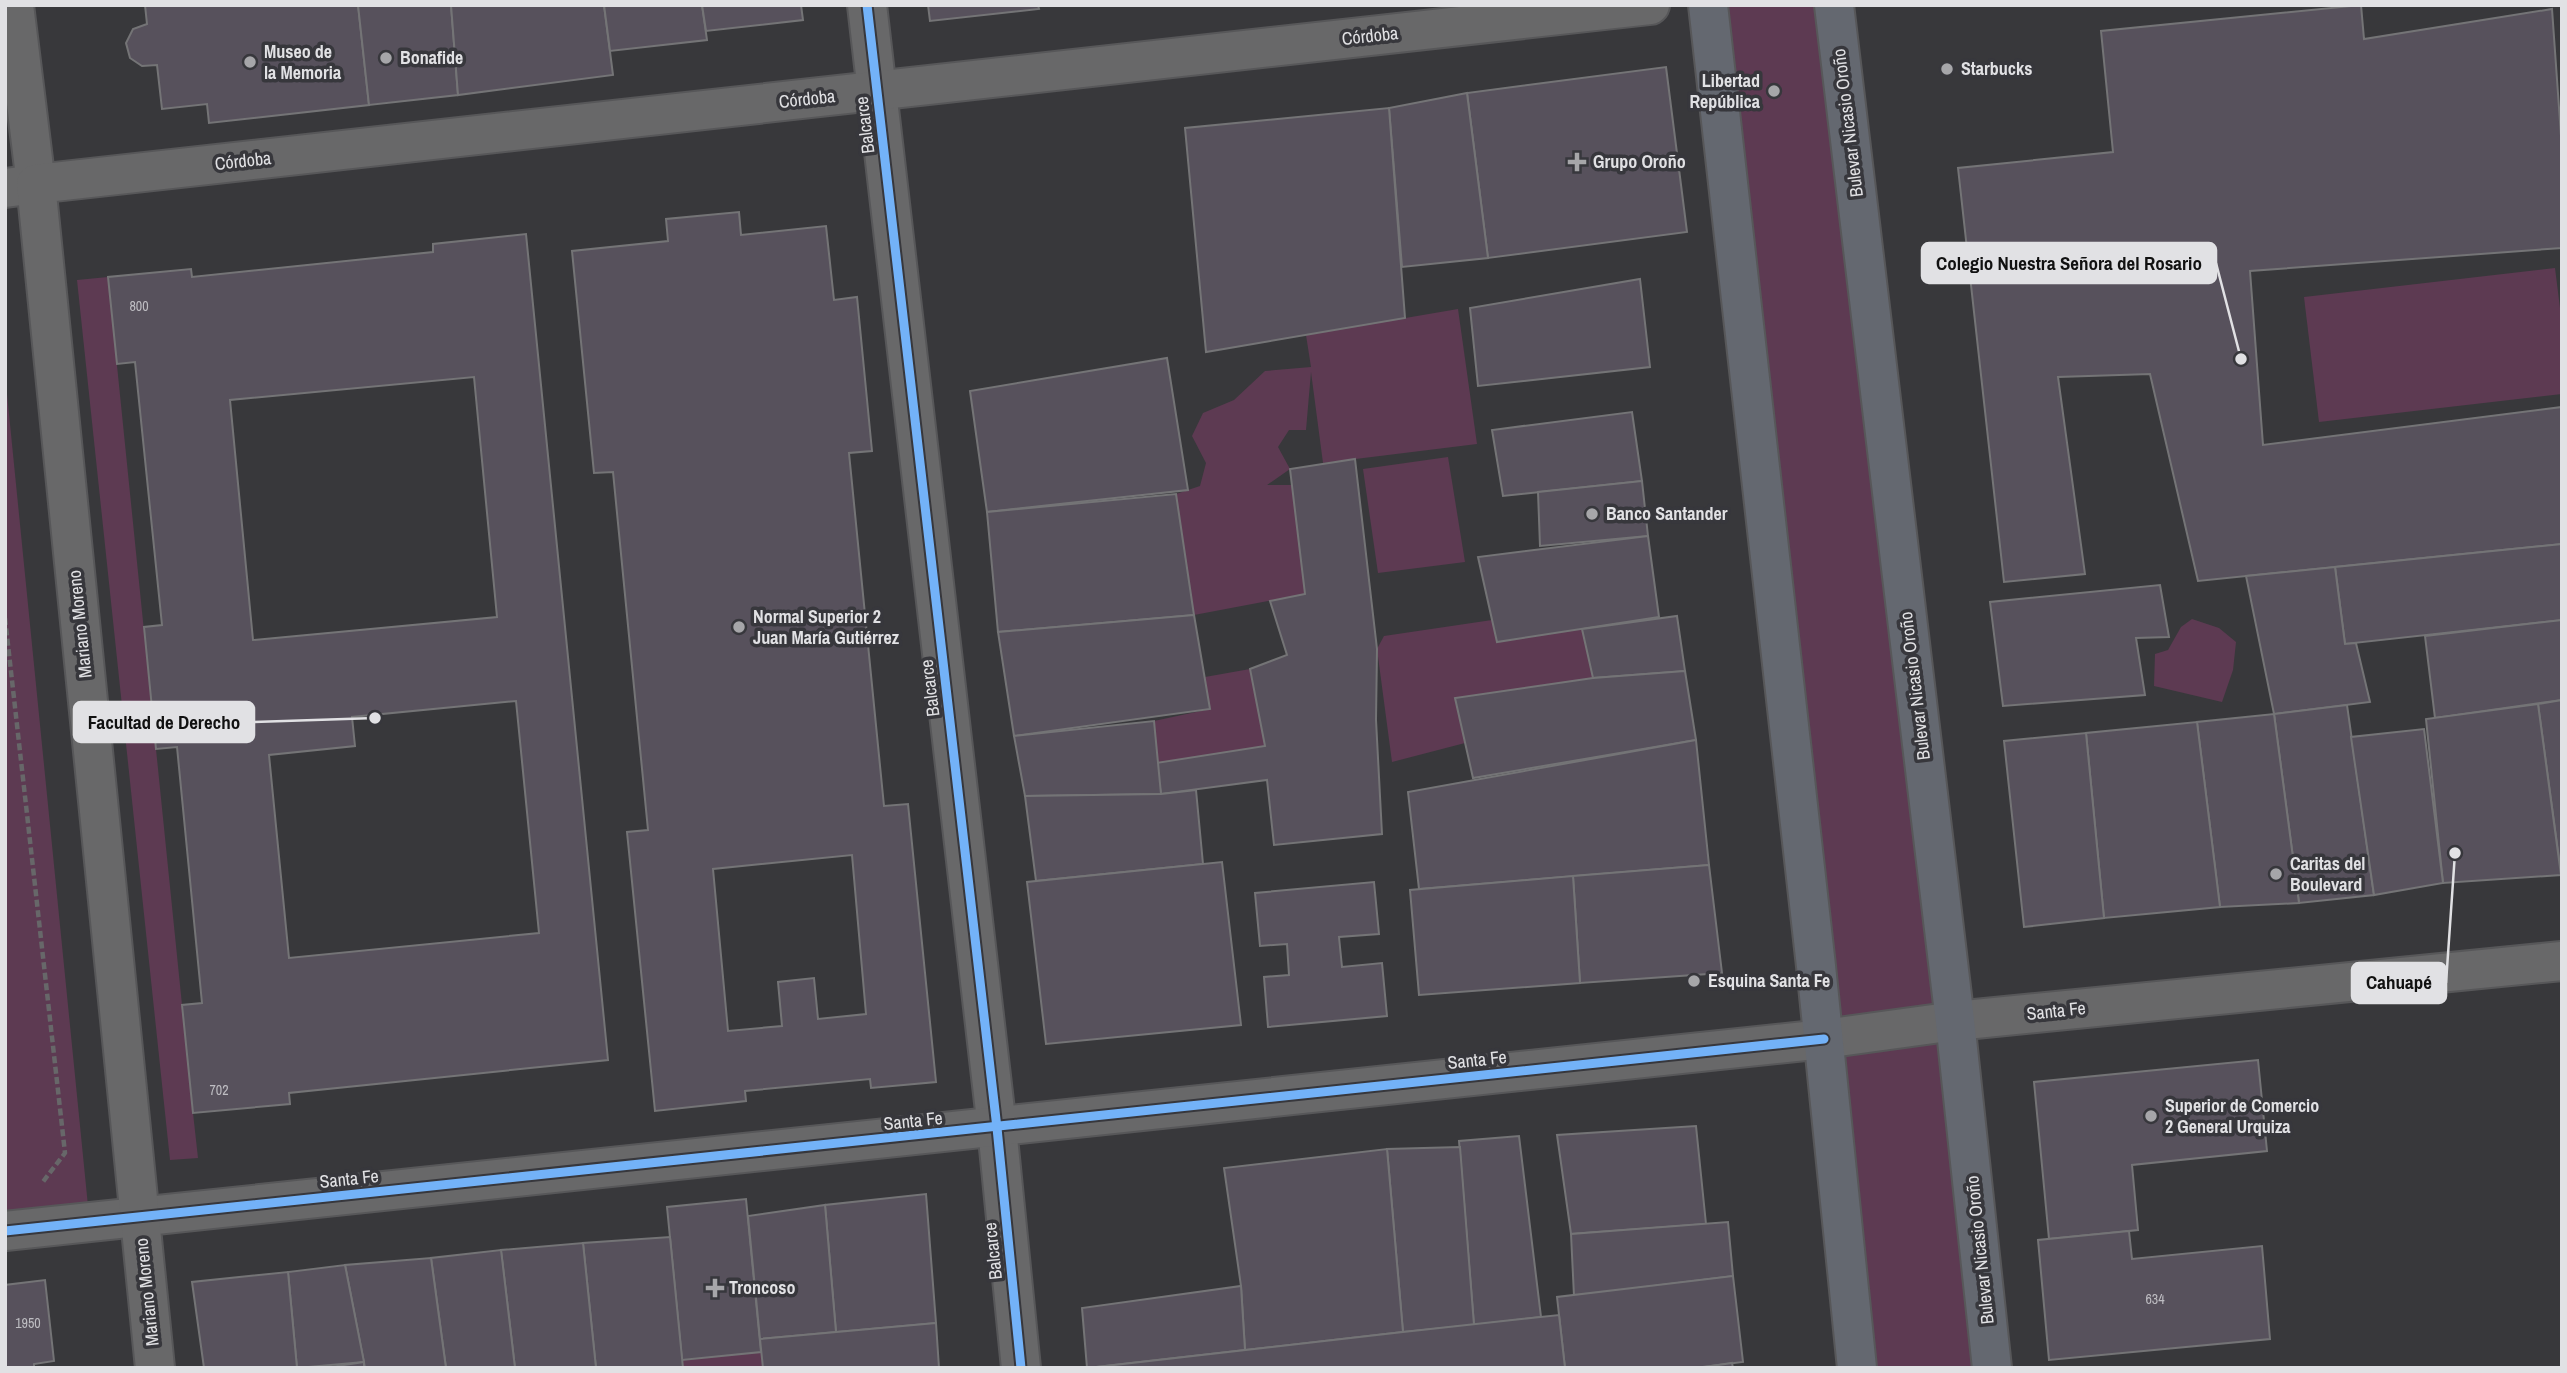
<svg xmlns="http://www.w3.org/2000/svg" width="2567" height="1373" viewBox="0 0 2567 1373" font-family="'Archivo Narrow',sans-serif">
<rect width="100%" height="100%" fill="#38383b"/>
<g fill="#5d3a52">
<polygon points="1708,5 1834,5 1992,1368 1857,1368"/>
<polygon points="2555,268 2562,324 2562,394 2319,422 2304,297"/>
<polygon points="108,277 193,1113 198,1158 170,1160 77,280"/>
<polygon points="1458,309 1477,444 1323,463 1311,372 1306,430 1289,430 1278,447 1290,469 1267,485 1295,485 1305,594 1194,615 1176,494 1200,486 1206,463 1192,436 1203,413 1234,400 1265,371 1311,367 1306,335"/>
<polygon points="5,374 89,1216 5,1224"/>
<polygon points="1448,457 1465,562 1378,573 1363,469"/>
<polygon points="2192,619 2219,628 2236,642 2233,670 2222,702 2154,686 2155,654 2168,650 2181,627"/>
<polygon points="1492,620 1498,641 1582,629 1593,678 1455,699 1465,743 1392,762 1377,649 1384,636"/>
<polygon points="1250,669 1265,746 1156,763 1154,721 1210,709 1205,677"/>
<polygon points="761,1352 763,1368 683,1368 682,1360"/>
</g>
<g fill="#57515c" stroke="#747476" stroke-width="2" fill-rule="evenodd">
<polygon points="145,5 358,5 369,105 209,123 207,104 162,109 157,65 142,66 130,58 126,43 133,29 147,24"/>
<polygon points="358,5 451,5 458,95 369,105"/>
<polygon points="451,5 604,5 613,75 458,95"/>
<polygon points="604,5 702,5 707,40 610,51"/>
<polygon points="702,5 801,5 803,20 706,31"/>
<polygon points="928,5 1038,5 1039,9 930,21"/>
<polygon points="2361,5 2364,39 2552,9 2562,150 2562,248 2250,271 2263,445 2562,407 2562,544 2198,581 2150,374 2058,377 2085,574 2004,582 1958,168 2113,152 2101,31"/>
<polygon points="1666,67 1687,232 1488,258 1467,93"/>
<polygon points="1467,93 1488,258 1402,267 1389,108"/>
<polygon points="1389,108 1405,318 1206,352 1185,128"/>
<path d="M739,212L741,235L826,226L834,300L857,297L872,451L849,453L884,806L908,804L936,1082L871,1088L870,1079L745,1091L746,1101L655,1111L627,832L648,830L613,472L594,473L572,251L668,241L666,219ZM852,855L866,1014L818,1019L814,978L778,982L782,1026L728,1031L713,869Z"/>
<path d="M526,234L608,1060L289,1093L290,1104L193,1113L182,1005L202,1003L177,747L156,749L144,627L162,625L135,362L117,364L108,277L191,269L192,277L433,252V244ZM474,377L497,617L253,640L230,400ZM516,701L539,933L289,958L269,755L355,746L352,717Z"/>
<polygon points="1640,279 1650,367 1478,386 1470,308"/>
<polygon points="1167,358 1188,490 987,512 970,391"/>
<polygon points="1632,412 1642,481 1503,496 1492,430"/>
<polygon points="1355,459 1377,649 1376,720 1382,834 1274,845 1267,780 1161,794 1156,763 1265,746 1250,669 1287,655 1270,601 1305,594 1290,469"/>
<polygon points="1642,481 1648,536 1540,546 1538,492"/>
<polygon points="1176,494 1194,615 998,632 987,512"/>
<polygon points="1648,536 1659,617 1497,642 1478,557"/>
<polygon points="2562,544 2562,620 2345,644 2335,567"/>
<polygon points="2335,567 2345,644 2356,643 2370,702 2274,714 2246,576"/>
<polygon points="2160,585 2169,637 2136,638 2145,695 2003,706 1990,602"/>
<polygon points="1194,615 1210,709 1014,736 998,632"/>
<polygon points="1677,616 1685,671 1593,678 1582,629"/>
<polygon points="2562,620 2562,700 2435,718 2425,636"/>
<polygon points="1685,671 1696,740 1473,778 1455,698 1593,678"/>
<polygon points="2562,700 2562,866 2560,866 2538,704"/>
<polygon points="2538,704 2561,875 2443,883 2426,719"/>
<polygon points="2347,705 2374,895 2299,903 2274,714"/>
<polygon points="2274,714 2299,903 2220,907 2197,722"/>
<polygon points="1154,721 1161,794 1025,796 1014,736"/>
<polygon points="2197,722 2220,907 2104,918 2086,733"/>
<polygon points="2424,729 2443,883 2374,895 2351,737"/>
<polygon points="2086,733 2104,918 2024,927 2004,741"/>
<polygon points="1696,740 1709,865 1419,889 1408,792"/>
<polygon points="1196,790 1203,864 1036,881 1025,796 1161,794"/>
<polygon points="1222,862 1241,1025 1046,1044 1027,882"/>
<polygon points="1709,865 1722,973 1580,983 1573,876"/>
<polygon points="1573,876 1580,983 1419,995 1410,890"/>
<polygon points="1374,882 1379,934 1339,937 1342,967 1382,963 1387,1016 1268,1027 1264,977 1289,975 1287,944 1260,946 1255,893"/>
<polygon points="2258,1060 2267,1151 2132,1165 2138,1230 2049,1239 2034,1082"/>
<polygon points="1696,1126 1706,1224 1571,1234 1557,1135"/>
<polygon points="1519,1136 1541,1317 1474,1325 1459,1141"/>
<polygon points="1460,1147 1474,1325 1403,1332 1387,1149"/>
<polygon points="1387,1149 1403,1332 1245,1350 1241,1286 1224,1168"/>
<polygon points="926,1194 936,1323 836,1332 825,1205"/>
<polygon points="746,1199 761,1352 682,1360 667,1207"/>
<polygon points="825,1205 836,1332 760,1339 748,1216"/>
<polygon points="1728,1222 1733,1276 1574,1296 1571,1234"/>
<polygon points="2129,1231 2132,1259 2262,1246 2270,1339 2049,1360 2038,1240"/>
<polygon points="670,1237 683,1368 596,1368 583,1243"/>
<polygon points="583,1243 596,1368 515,1368 501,1250"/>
<polygon points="501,1250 515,1368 446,1368 431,1258"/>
<polygon points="431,1258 446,1368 365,1368 345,1265"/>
<polygon points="345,1265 364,1362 297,1368 288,1272"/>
<polygon points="288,1272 297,1368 204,1368 192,1282"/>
<polygon points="1733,1276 1743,1362 1694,1368 1565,1368 1557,1297"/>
<polygon points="45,1280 54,1361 34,1364 34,1368 5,1368 5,1285"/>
<polygon points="1241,1286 1245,1350 1087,1368 1082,1308"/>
<polygon points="1559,1315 1565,1368 1088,1368 1403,1332"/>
<polygon points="936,1323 939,1368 763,1368 760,1339"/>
<polygon points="364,1362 364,1368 324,1368"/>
<polygon points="1732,1363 1733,1368 1698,1368"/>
</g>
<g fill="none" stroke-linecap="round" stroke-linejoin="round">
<g stroke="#575759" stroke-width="42">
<g id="minor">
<polyline points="867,5 997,1128 1021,1368"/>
<polyline points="5,188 36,184 14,5"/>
</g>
</g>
<g stroke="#575759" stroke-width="42">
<g id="secondary">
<polyline points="5,1231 1824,1039 1955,1021 2562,961"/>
<polyline points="155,1368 36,184 1650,5"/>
</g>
</g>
<g stroke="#575759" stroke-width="42">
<g id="primary">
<polyline points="1708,5 1816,966 1857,1368"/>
<polyline points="1834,5 1955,1021 1992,1368"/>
</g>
</g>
<polyline stroke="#676769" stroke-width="4.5" stroke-dasharray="7 3.5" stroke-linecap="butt" points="5,618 65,1153 42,1183"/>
<use href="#minor" stroke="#686869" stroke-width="38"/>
<use href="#secondary" stroke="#686869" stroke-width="38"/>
<use href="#primary" stroke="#646870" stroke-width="38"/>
<g stroke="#37373c" stroke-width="13">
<g id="cycleway">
<polyline points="867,5 997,1128 1021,1368"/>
<polyline points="5,1231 1824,1039"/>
</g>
</g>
<use href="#cycleway" stroke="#73b2f8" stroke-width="9"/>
</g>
<g fill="#a6a6a9" stroke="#37373c" stroke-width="2.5">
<circle cx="386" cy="58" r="7"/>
<circle cx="250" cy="62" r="7"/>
<circle cx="1947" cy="69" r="7"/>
<circle cx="1774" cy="91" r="7"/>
<path d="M1573.5 151.5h7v7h7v7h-7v7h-7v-7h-7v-7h7z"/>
<circle cx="1592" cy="514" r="7"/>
<circle cx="739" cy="627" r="7"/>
<circle cx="2276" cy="874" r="7"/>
<circle cx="1694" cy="981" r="7"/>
<circle cx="2151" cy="1116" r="7"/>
<path d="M711.5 1277.5h7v7h7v7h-7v7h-7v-7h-7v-7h7z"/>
</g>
<g text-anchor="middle" stroke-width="7" stroke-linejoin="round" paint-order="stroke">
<g font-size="14" fill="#bebdc2">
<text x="139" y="311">800</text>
<text x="219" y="1095">702</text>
<text x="2155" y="1304">634</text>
<text x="28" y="1328">1950</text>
</g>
<g font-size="18" fill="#e1e1e4" stroke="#37373c">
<text transform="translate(1370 36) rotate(-6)" y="6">Córdoba</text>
<text transform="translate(807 99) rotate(-6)" y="6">Córdoba</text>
<text transform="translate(1848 123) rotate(-97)" y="6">Bulevar Nicasio Oroño</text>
<text transform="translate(865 125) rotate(-97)" y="6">Balcarce</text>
<text transform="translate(243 161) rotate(-6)" y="6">Córdoba</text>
<text transform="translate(80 624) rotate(-96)" y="6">Mariano Moreno</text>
<text transform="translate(1915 686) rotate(-97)" y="6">Bulevar Nicasio Oroño</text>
<text transform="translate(930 688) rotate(-97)" y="6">Balcarce</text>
<text transform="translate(2056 1011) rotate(-6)" y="6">Santa Fe</text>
<text transform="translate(1477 1060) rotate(-6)" y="6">Santa Fe</text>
<text transform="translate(913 1121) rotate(-6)" y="6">Santa Fe</text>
<text transform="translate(349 1179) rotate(-6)" y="6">Santa Fe</text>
<text transform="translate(1980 1250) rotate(-96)" y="6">Bulevar Nicasio Oroño</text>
<text transform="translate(993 1251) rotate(-96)" y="6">Balcarce</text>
<text transform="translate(147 1292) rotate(-96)" y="6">Mariano Moreno</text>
</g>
<g font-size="18" font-weight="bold" fill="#e1e1e4" stroke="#37373c" text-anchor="start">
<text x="264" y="58">Museo de<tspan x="264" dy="21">la Memoria</tspan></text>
<text x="400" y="64">Bonafide</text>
<text x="1961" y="75">Starbucks</text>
<text x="1760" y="87" text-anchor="end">Libertad<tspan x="1760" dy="21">República</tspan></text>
<text x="1593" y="168">Grupo Oroño</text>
<text x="1606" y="520">Banco Santander</text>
<text x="753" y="623">Normal Superior 2<tspan x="753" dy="21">Juan María Gutiérrez</tspan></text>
<text x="2290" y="870">Caritas del<tspan x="2290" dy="21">Boulevard</tspan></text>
<text x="1708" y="987">Esquina Santa Fe</text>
<text x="2165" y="1112">Superior de Comercio<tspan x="2165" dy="21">2 General Urquiza</tspan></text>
<text x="729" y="1294">Troncoso</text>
</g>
</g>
<path fill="none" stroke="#e1e1e4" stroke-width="2.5" d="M2241 359L2216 263M375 718L254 722M2455 853L2446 983"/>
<g fill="#e1e1e4" stroke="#37373c" stroke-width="2.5">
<circle cx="2241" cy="359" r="7"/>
<circle cx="375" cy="718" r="7"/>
<circle cx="2455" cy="853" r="7"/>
</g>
<g fill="#e1e1e4" stroke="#e1e1e4" stroke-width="2.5">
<rect x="1922" y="243" width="294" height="40" rx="7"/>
<rect x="74" y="702" width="180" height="40" rx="7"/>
<rect x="2352" y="963" width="94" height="40" rx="7"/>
</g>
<g font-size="19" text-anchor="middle" font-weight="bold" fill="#111">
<text x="2069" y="270">Colegio Nuestra Señora del Rosario</text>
<text x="164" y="729">Facultad de Derecho</text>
<text x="2399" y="989">Cahuapé</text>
</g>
<rect width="2567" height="1373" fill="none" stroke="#e1e1e4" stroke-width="14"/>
</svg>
